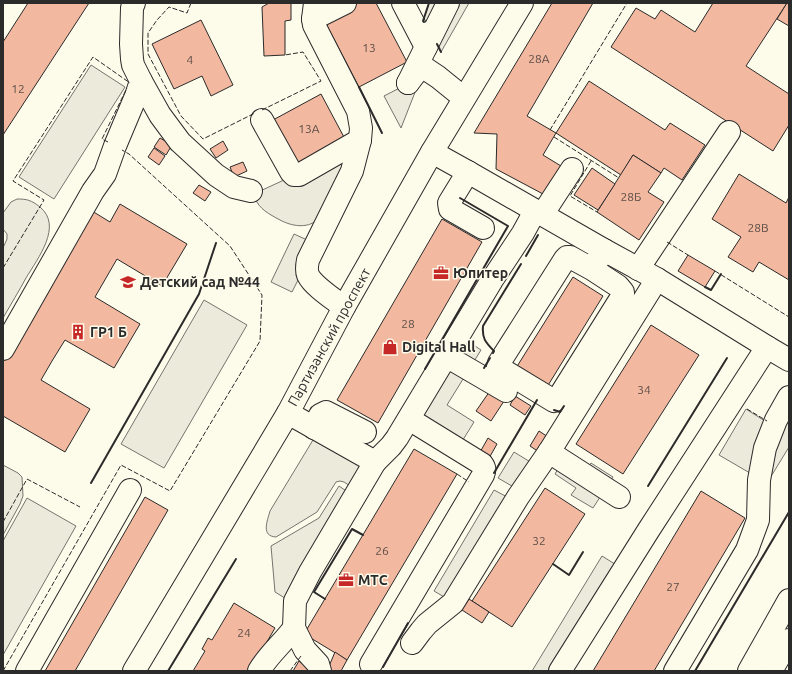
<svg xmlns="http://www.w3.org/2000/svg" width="792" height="674" viewBox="0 0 792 674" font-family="Ubuntu,sans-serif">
<rect width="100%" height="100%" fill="#fdfbea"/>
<g fill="#ecebdb" stroke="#74746e">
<polygon points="429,3 469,3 441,52 423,21"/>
<polygon points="91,65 125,87 54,199 19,177"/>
<path d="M348,159C340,175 332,190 325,206C323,210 321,217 317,220C307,229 291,226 280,220C269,214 259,209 255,198L258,192L284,180Z"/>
<path d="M17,199C27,199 31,200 40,207C63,226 38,258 26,278C19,291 11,304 3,318V248L7,239V234L3,229V213L11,202Z"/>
<polygon points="204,300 247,325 164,468 121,444"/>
<path d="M317,436L366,464L350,486L344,482L340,481L336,482L317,512L276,537C261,536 267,522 270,511L313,440Z"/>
<polygon points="3,465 18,473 22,477 23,496 20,504 3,535"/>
<polygon points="27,498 76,526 3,655 3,541"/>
</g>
<g fill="#eceadb" stroke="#74746e">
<polygon points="421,77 401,128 384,96"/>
<polygon points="294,234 316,244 292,292 271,282"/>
<polygon points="463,338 481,350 447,405 474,422 461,443 415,414"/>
<polygon points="789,396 789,447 767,483 719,455 746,409 768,423"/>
<polygon points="514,452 532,463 517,489 498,478"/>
<polygon points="564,459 585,472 591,463 613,477 593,508 571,495 576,488 555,474"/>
<polygon points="339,486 352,495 288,600 275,592 271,546 319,518"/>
<polygon points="494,490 511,499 451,601 434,591"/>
<polygon points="602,556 618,566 554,671 532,671"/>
</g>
<g fill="#f2b8a0" stroke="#2b2b2b">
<polygon points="28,3 89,3 3,135 3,42"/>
<polygon points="269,3 291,3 291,20 285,21 285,55 264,56 262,7"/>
<polygon points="357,3 376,3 407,62 359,87 324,20"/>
<polygon points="552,3 593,3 527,116 556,133 543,155 561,166 543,194 496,169 497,134 474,133"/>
<polygon points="713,3 787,3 746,66 789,94 789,125 773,151 611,47 636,8 655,19 661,10 695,32"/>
<polygon points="787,3 789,3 789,26 777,19"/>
<polygon points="201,20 233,85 211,96 202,76 174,89 152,44"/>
<polygon points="589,81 665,130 670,123 705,145 682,180 664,168 661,173 633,155 621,175 556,133"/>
<polygon points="321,94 345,139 297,165 273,120"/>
<polygon points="160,138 172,145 166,155 154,147"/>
<polygon points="223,141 228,150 216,158 210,149"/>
<polygon points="154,148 165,156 159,165 148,157"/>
<polygon points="633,155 661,173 648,192 664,202 639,240 597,212"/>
<polygon points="243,162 247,171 234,177 230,167"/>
<polygon points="592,168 615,184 598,210 574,195"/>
<polygon points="739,174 786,203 789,197 789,280 759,262 753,272 728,257 741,237 712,219"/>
<polygon points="199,185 211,192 205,201 193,193"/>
<polygon points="120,204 187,244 162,286 117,259 95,297 140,324 114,368 65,340 52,361 41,380 90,409 65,452 3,416 3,362 92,211 110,222"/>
<polygon points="442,219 482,242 378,423 337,400"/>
<polygon points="688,255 715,271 705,287 678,271"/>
<polygon points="573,277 603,296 547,387 516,368"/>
<polygon points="651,325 699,355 623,474 576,444"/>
<polygon points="492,388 506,398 491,421 476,411"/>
<polygon points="515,396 531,406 525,415 510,405"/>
<polygon points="539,431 548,437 539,452 530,446"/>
<polygon points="488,438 497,444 488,460 479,454"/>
<polygon points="414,449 457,474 347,660 304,634"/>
<polygon points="545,488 585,514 512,627 472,601"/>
<polygon points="701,491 745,518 654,671 593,671"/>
<polygon points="145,497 168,510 75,671 45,671"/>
<polygon points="469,599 489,612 482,623 462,610"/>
<polygon points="234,603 275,628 250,671 193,671 205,651 202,649 208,638 212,640"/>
<polygon points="335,652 347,660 341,671 327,671"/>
<polygon points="299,661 312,670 311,671 293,671"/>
</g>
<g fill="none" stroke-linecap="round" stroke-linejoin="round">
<g stroke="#2b2b2b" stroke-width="24">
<g id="minor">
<path d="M315,3L313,19L314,25L358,111L361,128L360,140L352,171L308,260C307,265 306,270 308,275C313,286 335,300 344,307"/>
<polyline points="403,3 426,47"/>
<polyline points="313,19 345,3"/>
<polyline points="141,81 160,115 180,142 216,175 234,187 251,191"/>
<polyline points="408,83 448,3"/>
<polyline points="408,83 418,70 426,69 438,77 464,98"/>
<polyline points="262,120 291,172 294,175 299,175 360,140"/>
<polyline points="432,152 468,172 604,250 657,279 767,347 789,360"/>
<polyline points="468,172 449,203 450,209 483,228"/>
<polyline points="542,215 572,169"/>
<polyline points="592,269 570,257 567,257 565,259 499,363 498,367 554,401 559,397 623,295 623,292 618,286 592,269 604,250"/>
<polyline points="638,269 729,132"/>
<polyline points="3,349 93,191 105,174 115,146 136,96 141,81 133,65 132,59 131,44 132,8 134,3"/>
<polyline points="446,356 506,391"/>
<polyline points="288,413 375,462"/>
<polyline points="314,428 320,415 326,412 365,432"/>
<polyline points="549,452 619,497"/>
<polyline points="412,643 421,631 427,624 453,603 518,497 549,452 657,279"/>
<path d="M371,664L483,475C485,470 485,468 482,464L409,419"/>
<polyline points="27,671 130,490"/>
<path d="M259,671C268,655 283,643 294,628"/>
<polyline points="320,671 318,664 305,650 294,628 295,601 310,572 375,462 391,446 397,438 492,280 523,233 535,211"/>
<polyline points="560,671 648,531 767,347"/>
<polyline points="675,671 747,550 758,520 759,480 765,448 776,420 789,397"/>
<polyline points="749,671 789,600"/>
<polyline points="771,671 789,640"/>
</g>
</g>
<g stroke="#2b2b2b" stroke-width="24">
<polyline id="major" points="134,671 288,413 344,307 432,152 522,3"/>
</g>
<use href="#minor" stroke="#fdfbea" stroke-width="22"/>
<use href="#major" stroke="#fdfbea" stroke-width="22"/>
<g stroke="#2b2b2b" stroke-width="1" stroke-dasharray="5 2" stroke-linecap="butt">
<polyline points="191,3 187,13 169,7 157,20 148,33 148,54 181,116 203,139 255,113"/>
<polyline points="262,110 321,81 303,52 285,55"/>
<polyline points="550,130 627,3"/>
<polyline points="554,137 619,178"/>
<polyline points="108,142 102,139 127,88"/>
<polyline points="591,161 570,196 597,212"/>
<polyline points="667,242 688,255"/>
<polyline points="3,268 44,200 13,181 93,57 130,83"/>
<polyline points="715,271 789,317"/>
<polyline points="747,409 767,421"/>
<polyline points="457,474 469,482"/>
<polyline points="3,522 27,479 80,507"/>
<polyline points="3,671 121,465 170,491 260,341 262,295 230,246 129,154 122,150"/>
<polyline points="290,671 301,656"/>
</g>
<g stroke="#2b2b2b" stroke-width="2">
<polyline points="424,22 423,21 429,3"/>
<polyline points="437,44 441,52"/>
<polyline points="359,87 382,133"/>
<polyline points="526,256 538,235"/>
<polyline points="705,287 711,290 721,274"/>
<path d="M493,353L494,351C485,342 482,338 483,326L521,264"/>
<polyline points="484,368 490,358"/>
<polyline points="425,369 508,226 460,198"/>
<polyline points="554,410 560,412 564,406"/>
<polyline points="494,473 537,400"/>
<polyline points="91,483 199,294 216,243"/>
<polyline points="648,486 727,358"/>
<polyline points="553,564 569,575 583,552"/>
<polyline points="325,599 314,592 352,529 363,535"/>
<polyline points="383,667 408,623"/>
<polyline points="168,671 236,559"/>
<polyline points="695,671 789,512"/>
</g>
</g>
<defs>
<g id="office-bare" transform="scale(1.2)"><path d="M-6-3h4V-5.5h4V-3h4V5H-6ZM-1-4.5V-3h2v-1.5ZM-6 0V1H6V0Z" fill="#c62828" stroke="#fdfbea" stroke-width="2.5" paint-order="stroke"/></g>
<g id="school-bare" transform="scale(1.2)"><path d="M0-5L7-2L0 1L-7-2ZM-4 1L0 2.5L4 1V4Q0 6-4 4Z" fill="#c62828" stroke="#fdfbea" stroke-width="2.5" paint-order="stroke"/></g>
<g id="building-bare" transform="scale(1.2)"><path d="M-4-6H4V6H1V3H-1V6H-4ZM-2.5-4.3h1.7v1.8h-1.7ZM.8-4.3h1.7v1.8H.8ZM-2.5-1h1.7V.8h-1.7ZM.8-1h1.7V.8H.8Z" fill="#c62828" stroke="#fdfbea" stroke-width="2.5" paint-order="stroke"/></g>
<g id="shop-bare" transform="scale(1.2)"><path d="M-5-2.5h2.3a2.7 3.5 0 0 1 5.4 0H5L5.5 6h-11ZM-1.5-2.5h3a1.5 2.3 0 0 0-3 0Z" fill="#c62828" stroke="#fdfbea" stroke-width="2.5" paint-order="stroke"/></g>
</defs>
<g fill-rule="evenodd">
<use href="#office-bare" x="441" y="273"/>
<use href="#school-bare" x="128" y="282"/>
<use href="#building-bare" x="78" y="332"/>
<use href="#shop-bare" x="390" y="347"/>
<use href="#office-bare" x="346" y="580"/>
</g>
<g text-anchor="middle" stroke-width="3" stroke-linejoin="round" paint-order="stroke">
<g font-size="12" fill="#5d4e48">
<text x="369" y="52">13</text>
<text x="539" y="63">28А</text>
<text x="190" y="64">4</text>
<text x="18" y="93">12</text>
<text x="309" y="133">13А</text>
<text x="631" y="201">28Б</text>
<text x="758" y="232">28В</text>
<text x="408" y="328">28</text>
<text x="644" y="394">34</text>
<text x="539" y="545">32</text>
<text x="382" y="555">26</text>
<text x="673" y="591">27</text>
<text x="244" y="637">24</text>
</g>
<g font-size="14" font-weight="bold" fill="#2b2b2b" stroke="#fdfbea" text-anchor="start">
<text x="453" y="278">Юпитер</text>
<text x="140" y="287">Детский сад №44</text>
<text x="90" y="337">ГР1 Б</text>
<text x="402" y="352">Digital Hall</text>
<text x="358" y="585">МТС</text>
</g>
<g font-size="14" fill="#2b2b2b" stroke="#fdfbea">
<text transform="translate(329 337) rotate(-61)" y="5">Партизанский проспект</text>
</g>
</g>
<rect width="792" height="674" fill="none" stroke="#2b2b2b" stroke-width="8"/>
</svg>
